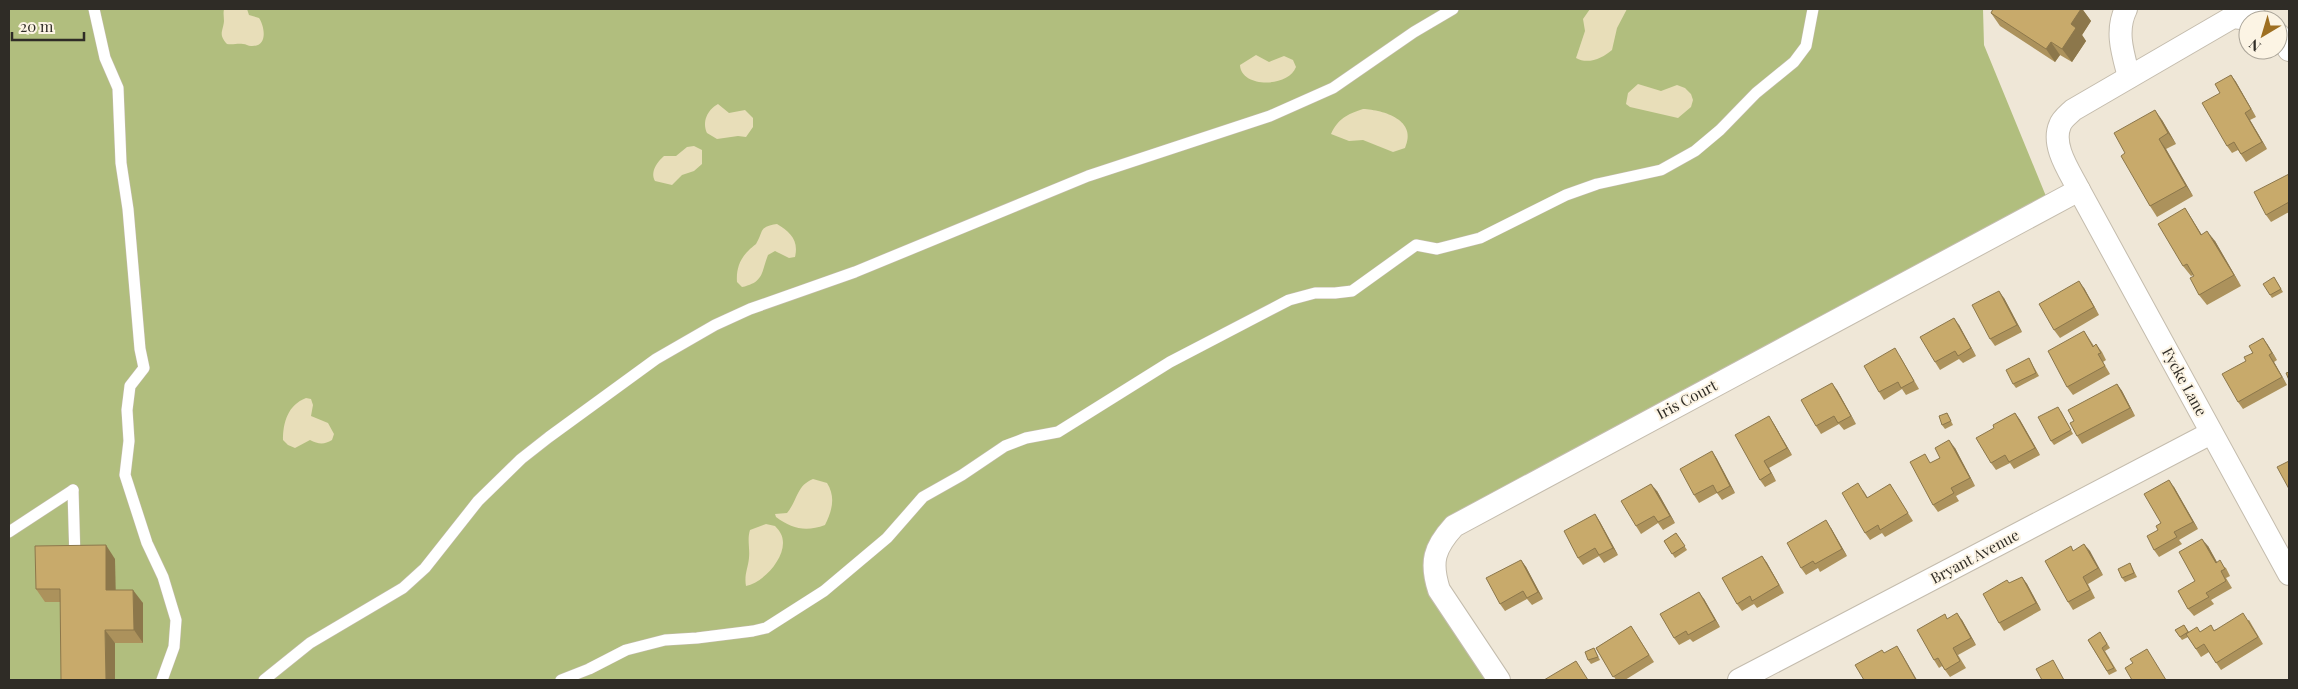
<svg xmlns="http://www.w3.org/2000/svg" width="2298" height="689" viewBox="0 0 2298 689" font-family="'Playfair Display',serif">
<rect width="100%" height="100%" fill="#efe7d7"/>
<polygon fill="#b1be7e" points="9,9 1983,9 1984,45 2050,206 1454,526 1434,573 1499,680 9,680"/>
<g fill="#e8deb9">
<path d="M224,9H247L249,15L259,18C265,27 268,47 251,46C248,46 246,44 243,44C238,43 233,45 227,44C218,34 223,32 224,21C224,17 223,14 224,9Z"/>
<path d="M1590,9H1627L1617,28L1612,50C1603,58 1588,65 1576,58L1585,31L1583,19Z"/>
<path d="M1256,55L1269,62L1284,56L1293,60L1296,67C1288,88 1241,88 1240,65Z"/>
<polygon points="1638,84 1661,91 1677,85 1685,88 1691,94 1693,100 1691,107 1678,118 1630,107 1626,104 1628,93"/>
<path d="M718,104L729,113L745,110L753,118V127L746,137L738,136L717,139L707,133C702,122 707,110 718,104Z"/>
<path d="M1363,109C1384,110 1418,120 1405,148L1393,152L1363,140L1349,141L1331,134C1338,119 1347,114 1363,109Z"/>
<path d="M694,146L702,150V164L694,171L682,175L672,185L655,181C650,172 657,162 664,156H676L687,147Z"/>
<path d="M777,224C790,232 799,240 795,257L789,258L775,251L768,255C761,273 764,282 742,287L737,282C736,269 740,258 750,249C750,249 756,244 756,244C764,231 758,227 777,224Z"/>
<path d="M306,398L311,399L313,405L311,416L328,423L334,434L332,440C324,445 318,444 310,440L295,448L288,445L283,440C283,422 288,405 306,398Z"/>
<path d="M813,479L827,483C836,497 832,511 825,525C806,532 792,529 776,517L775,514L787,513C798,500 796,486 813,479Z"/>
<path d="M766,524L775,526C780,531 783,536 783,543C783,561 762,583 746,586C744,575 748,568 749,558C750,547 747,540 750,530Z"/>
</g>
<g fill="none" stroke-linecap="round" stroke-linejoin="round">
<g stroke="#c4bcad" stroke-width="12">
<g id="lane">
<polyline points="94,9 105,58 118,88 121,163 128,209 140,349 144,368 130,386 127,410 129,441 125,475 147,543 163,577 176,620 174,647 162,680"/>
<polyline points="73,490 75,559"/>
<polyline points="9,532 73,490"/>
<polyline points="264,680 310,643 403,588 425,568 478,501 521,459 549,437 656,359 715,325 750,309 855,272 1088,176 1270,116 1333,88 1414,32 1453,9"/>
<polyline points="561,680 589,669 626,650 665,640 697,638 753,631 766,628 824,591 887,538 923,497 962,475 1005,446 1026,438 1058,432 1170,362 1289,300 1315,293 1335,293 1352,291 1416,245 1437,249 1480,238 1566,195 1597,184 1661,170 1695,151 1720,130 1756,93 1794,62 1806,46 1813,9"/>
</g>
</g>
<g stroke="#c4bcad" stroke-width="24">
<g id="street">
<path d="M2126,9C2115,31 2123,54 2129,77"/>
<path d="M2258,20L2233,17L2073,110C2069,114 2062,119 2060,125C2051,146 2070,172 2079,190L2289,574"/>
<polyline points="2278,34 2289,50"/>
<path d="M1499,680L1439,590C1430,562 1434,548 1454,526L2079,190"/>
<polyline points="1739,680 2211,433"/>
</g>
</g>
<use href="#lane" stroke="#fff" stroke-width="11"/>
<use href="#street" stroke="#fff" stroke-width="22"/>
</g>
<g fill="#ac925c">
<polygon points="2083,10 2091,21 2082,35 2086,41 2072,62 2060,55 2055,62 2000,26 1991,13"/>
<polygon points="2231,75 2236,82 2256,117 2250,120 2267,149 2246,162 2238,150 2232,153 2227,146 2220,93"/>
<polygon points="2162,120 2176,144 2166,149 2193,196 2157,217 2150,206 2125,153"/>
<polygon points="2289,174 2289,212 2271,222 2266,215"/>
<polygon points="2185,208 2201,234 2215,241 2241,286 2207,305 2199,295 2194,276 2194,275 2191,276 2183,266"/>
<polygon points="2274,277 2283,292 2272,298 2270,295"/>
<polygon points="2084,288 2099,315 2060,338 2054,330"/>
<polygon points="2004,298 2022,332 1995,346 1990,339"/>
<polygon points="1959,325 1976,356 1963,363 1959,359 1940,370 1935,362"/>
<polygon points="2084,331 2094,346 2096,344 2102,352 2106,360 2103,362 2110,374 2073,395 2067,387"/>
<polygon points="2263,338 2277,360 2274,362 2287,385 2243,409 2238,402 2246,361"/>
<polygon points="1900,356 1919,389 1906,395 1902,389 1884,400 1879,392"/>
<polygon points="2029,358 2039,376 2016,388 2013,384"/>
<polygon points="2117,384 2122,391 2135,416 2082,444 2077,436 2074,421"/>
<polygon points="1837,390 1856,424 1844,430 1839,424 1821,434 1816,426"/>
<polygon points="2061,411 2073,434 2054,445 2051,441"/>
<polygon points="1947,413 1953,425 1945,429 1942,425"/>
<polygon points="2015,413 2020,420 2040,455 2014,469 2010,463 1996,470 1991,463 1994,428"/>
<polygon points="1769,416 1774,424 1792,455 1769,468 1776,481 1765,487 1760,480"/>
<polygon points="1955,448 1975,486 1956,496 1959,501 1938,512 1933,505 1931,463 1940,458"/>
<polygon points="1712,451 1717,459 1735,493 1722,500 1717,493 1699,503 1694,495"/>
<polygon points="1890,484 1913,521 1885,537 1882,533 1870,540 1865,533 1863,490 1868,498"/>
<polygon points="2174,487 2198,529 2179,540 2182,544 2159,557 2154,550 2158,530"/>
<polygon points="1657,491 1675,523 1663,530 1658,523 1641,534 1636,526"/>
<polygon points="1595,514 1600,522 1618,555 1604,563 1599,556 1583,565 1578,558"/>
<polygon points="1831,528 1847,556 1820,572 1818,568 1806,575 1801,568"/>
<polygon points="1676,533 1687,550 1675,558 1664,541"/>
<polygon points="2084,544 2103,575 2088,584 2095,598 2073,610 2068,602"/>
<polygon points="2208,546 2217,562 2226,568 2230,576 2226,578 2232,588 2211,600 2214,604 2194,616 2188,609 2195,581"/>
<polygon points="1762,556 1767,563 1784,593 1757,608 1754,604 1742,611 1737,604"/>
<polygon points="115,559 115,590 143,603 143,643 115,643 60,602 45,602 36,589"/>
<polygon points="1521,560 1526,567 1543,599 1532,605 1527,599 1505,611 1500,604"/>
<polygon points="2130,563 2137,577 2125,582 2122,578"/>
<polygon points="2022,577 2027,584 2041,610 2004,631 1999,623 2010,583"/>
<polygon points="1704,599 1720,627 1693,642 1690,639 1679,645 1674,638"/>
<polygon points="1948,619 1962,620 1976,645 1958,655 1966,668 1950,677 1942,666 1939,668 1934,660"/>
<polygon points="2249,620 2263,644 2221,670 2209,652 2201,657 2188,637 2182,640 2175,630 2184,625 2189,632 2200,632 2214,630"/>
<polygon points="1631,626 1654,662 1625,680 1616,680 1596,648"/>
<polygon points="2100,632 2110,648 2105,651 2117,671 2109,675 2088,640"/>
<polygon points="1594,648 1600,660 1591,664 1588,660"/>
</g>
<g fill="#8c774b">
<polygon points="2077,9 2084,9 2083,10 2091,21 2082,35 2086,41 2072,62 2062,49"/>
<polygon points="2051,42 2060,55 2055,62 2046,49"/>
<polygon points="2231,75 2236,82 2256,117 2251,109"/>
<polygon points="2155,110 2162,120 2176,144 2168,133"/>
<polygon points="2245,113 2250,120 2267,149 2262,142"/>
<polygon points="2159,139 2166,149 2193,196 2186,186"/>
<polygon points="2185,208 2192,219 2208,245 2201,235"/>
<polygon points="2207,231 2215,241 2241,286 2234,275"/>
<polygon points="2079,281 2084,288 2099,315 2094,307"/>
<polygon points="1999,291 2004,298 2022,332 2017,325"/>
<polygon points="1954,318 1959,325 1976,356 1971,348"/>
<polygon points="2263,338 2268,345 2277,360 2272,353"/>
<polygon points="2269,355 2274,362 2287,385 2282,377"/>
<polygon points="1832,383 1837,390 1856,424 1851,416"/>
<polygon points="2117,384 2122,391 2135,416 2130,408"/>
<polygon points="2015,413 2020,420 2040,455 2035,448"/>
<polygon points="1769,416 1774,424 1792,455 1787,448"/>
<polygon points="1949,440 1955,448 1975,486 1970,478"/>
<polygon points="1712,451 1717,459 1735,493 1730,486"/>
<polygon points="1764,461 1769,468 1776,481 1771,473"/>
<polygon points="2169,480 2174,487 2198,529 2193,522"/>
<polygon points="1651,484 1657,491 1675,523 1670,516"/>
<polygon points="1595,514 1600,522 1618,555 1613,548"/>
<polygon points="1826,520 1831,528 1847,556 1842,549"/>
<polygon points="2202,539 2208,546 2221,570 2216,563"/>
<polygon points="2084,544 2090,551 2103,575 2098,568"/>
<polygon points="106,545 115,559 116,603 106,590"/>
<polygon points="1762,556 1767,563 1784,593 1779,585"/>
<polygon points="1521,560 1526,567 1543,599 1538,592"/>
<polygon points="2022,577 2027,584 2041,610 2036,603"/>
<polygon points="133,590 143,603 143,643 134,630"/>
<polygon points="1699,592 1704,599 1720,627 1715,620"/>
<polygon points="1957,613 1962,620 1976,645 1971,638"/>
<polygon points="105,630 115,643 115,680 106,680"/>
<polygon points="1897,646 1902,654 1917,680 1916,680"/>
</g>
<g fill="#c8aa6b" stroke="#8c774b">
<polygon points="1993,9 2081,9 2071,24 2076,28 2062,49 2051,42 2046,49 1991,13"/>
<polygon points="2231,75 2251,109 2245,113 2262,142 2241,154 2234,142 2227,146 2202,103 2220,93 2215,84"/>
<polygon points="2155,110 2168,133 2159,139 2186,186 2150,206 2121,156 2125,153 2114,133"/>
<polygon points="2289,174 2289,202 2266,215 2254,192"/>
<polygon points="2185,208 2201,235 2207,231 2234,275 2199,295 2190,278 2194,276 2187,264 2183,266 2158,224"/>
<polygon points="2274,277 2281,289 2270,295 2263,284"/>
<polygon points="2079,281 2094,307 2054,330 2039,304"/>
<polygon points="1999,291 2017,325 1990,339 1972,305"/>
<polygon points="1954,318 1971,348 1958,356 1955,351 1935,362 1920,337"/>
<polygon points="2084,331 2093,347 2096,344 2101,353 2098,354 2105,366 2067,387 2048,351"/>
<polygon points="2263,338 2272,353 2269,355 2282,377 2238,402 2222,374 2246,361 2244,357 2253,353 2249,346"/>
<polygon points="1895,348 1914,381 1901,388 1898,382 1879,392 1864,366"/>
<polygon points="2029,358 2036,373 2013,384 2006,370"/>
<polygon points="2289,372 2289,380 2286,373"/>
<polygon points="1832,383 1851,416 1838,423 1834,416 1816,426 1801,400"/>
<polygon points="2117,384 2130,408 2077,436 2070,423 2074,421 2068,410"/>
<polygon points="2058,407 2071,430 2051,441 2038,417"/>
<polygon points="1947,413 1951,421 1942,425 1939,416"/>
<polygon points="2015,413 2035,448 2009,462 2005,455 1991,463 1976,438 1994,428 1993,425"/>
<polygon points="1769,416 1787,448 1764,461 1771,473 1760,480 1735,435"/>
<polygon points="1949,440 1970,478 1951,488 1954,493 1933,505 1910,462 1925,454 1930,463 1940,458 1935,448"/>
<polygon points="1712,451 1730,486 1717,493 1713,485 1694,495 1680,469"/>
<polygon points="2289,461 2289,489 2277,467"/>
<polygon points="2169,480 2193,522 2174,532 2177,537 2154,550 2147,536 2158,530 2156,526 2161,523 2144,494"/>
<polygon points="1858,483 1867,498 1890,484 1908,513 1880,530 1878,525 1865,533 1842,493"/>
<polygon points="1651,484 1670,516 1658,522 1654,516 1636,526 1621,501"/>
<polygon points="1595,514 1613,548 1599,555 1595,548 1578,558 1564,531"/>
<polygon points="1826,520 1842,549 1815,564 1813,561 1801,568 1787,543"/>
<polygon points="1676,533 1685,546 1672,554 1664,541"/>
<polygon points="2202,539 2216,563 2220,560 2225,569 2221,571 2226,581 2206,593 2209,597 2188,609 2178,591 2195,581 2179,552"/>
<polygon points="2084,544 2098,568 2083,577 2090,590 2068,602 2045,561 2071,546 2073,551"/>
<polygon points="106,545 106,590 133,590 134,630 105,630 106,680 61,680 60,589 36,589 35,546"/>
<polygon points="1762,556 1779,585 1752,601 1750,596 1737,604 1722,578"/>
<polygon points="1521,560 1538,592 1527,598 1523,591 1500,604 1486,578"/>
<polygon points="2130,563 2134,573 2122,578 2118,569"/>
<polygon points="2022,577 2036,603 1999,623 1983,594 2007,580 2009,583"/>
<polygon points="1699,592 1715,620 1688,635 1686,631 1674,638 1660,614"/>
<polygon points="1957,613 1971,638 1953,648 1960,661 1945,670 1938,658 1934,660 1917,630 1945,614 1947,619"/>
<polygon points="2243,613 2258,637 2216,663 2204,644 2196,649 2186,634 2197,627 2200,632 2211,625 2214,631"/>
<polygon points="2184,625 2188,632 2180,637 2175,630"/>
<polygon points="1631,626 1649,655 1613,677 1596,648"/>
<polygon points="2100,632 2107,644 2102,648 2114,668 2107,671 2088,640"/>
<polygon points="1897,646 1916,680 1864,680 1855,665 1882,650 1884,653"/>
<polygon points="1594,648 1598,657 1588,660 1585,652"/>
<polygon points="2147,649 2166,680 2132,680 2125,668 2133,663 2130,659"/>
<polygon points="2053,660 2064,680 2042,680 2036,669"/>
<polygon points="1576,661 1588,680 1544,680"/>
</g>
<g text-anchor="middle" stroke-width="4" stroke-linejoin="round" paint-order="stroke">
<g font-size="15" fill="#2f2c26" stroke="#fcf4e4">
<text transform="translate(2184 382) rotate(61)" y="5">Fycke Lane</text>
<text transform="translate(1687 400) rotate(-28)" y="5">Iris Court</text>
<text transform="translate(1975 557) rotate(-28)" y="5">Bryant Avenue</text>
</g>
</g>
<rect width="2298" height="689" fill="none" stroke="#2f2c26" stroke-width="20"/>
<g transform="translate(2263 35) rotate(218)"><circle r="24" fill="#fcf4e4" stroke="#aaa498"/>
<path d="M0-4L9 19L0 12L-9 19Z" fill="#9e6f21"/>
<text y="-8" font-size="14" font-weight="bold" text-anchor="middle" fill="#2f2c26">N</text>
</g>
<path d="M12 32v8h72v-8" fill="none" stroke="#2f2c26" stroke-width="2.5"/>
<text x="20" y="32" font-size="15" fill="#2f2c26" stroke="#fcf4e4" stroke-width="4" paint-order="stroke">20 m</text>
</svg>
